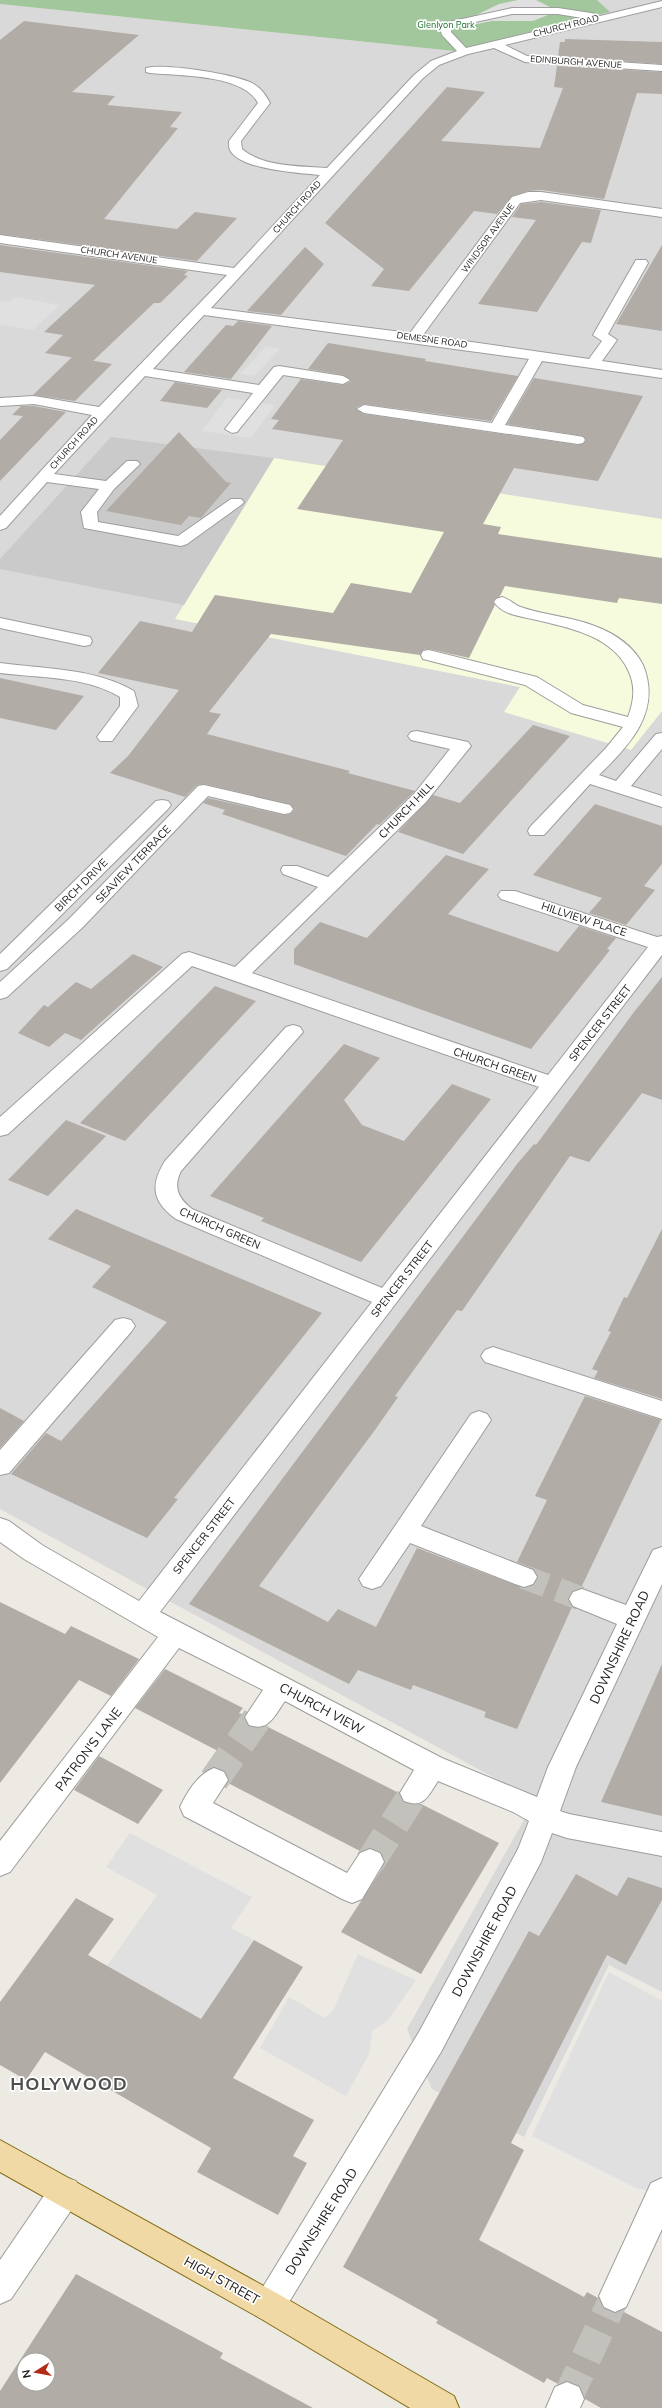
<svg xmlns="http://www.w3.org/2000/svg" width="662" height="2408" viewBox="0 0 662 2408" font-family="Mulish,sans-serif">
<rect width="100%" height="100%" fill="#eceae3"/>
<polygon fill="#dad9d9" points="597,0 662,0 662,1992 609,1965 524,2137 432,2089 407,2029 535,1800 0,1509 0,4 454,51 609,12"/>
<polygon fill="#f7fbdd" points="274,458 662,519 662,711 631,750 504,712 520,687 175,619"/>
<polygon fill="#cacaca" points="111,437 274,458 184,605 0,569 0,559"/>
<polygon fill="#a3c79c" points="0,0 597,0 610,12 454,51 0,4"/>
<g fill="#e0e0e0">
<polygon points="518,0 536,0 558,11 533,21 492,21 477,24 466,20 499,4"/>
<polygon points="15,297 60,305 33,330 0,325 0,301 9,302"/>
<polygon points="266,346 280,349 254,376 240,374"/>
<polygon points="227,398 275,405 251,438 202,431"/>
<polygon points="130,1833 252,1897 231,1928 254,1940 201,2019 107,1966 157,1895 106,1867"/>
<polygon points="358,1954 416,1980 388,2020 372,2031 369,2054 346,2096 260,2048 289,1997 325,2018 334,2009"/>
<polygon points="609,1972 662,2001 662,2191 638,2189 532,2136"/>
</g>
<g fill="#b1aca6" fill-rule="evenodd">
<polygon points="24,21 139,35 72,92 115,96 107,105 182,112 170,127 178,128 104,219 177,229 195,212 237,218 197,261 0,234 0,40"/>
<polygon points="565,39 662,42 662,64 558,57 560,42 565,42"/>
<polygon points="557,66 662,72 662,94 637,93 604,199 541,190 528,191 512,196 497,214 474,211 409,291 371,286 384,269 325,223 447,87 485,92 441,141 540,148 563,88 554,87"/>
<polygon points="541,202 601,210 591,243 582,242 537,312 478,304 536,220 512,217 521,204"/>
<polygon points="0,245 188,271 184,275 188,276 160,303 154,303 93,361 45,353 63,335 44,332 95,285 0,272"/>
<polygon points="662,245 662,331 616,324"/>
<polygon points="305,247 324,264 281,315 247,311"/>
<polygon points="238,321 272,326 231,379 184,372 226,325 233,326"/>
<polygon points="328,343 426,359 425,361 518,376 491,421 364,404 356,408 364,414 578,445 586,441 583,436 507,424 534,378 643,396 598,481 514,468 483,524 501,527 498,534 662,558 662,604 619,598 617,603 505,586 500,596 493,601 495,605 469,658 429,649 423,650 420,655 271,634 209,712 221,714 207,734 350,771 348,773 415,791 379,825 377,824 346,856 222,814 225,810 203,803 208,798 284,815 290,814 294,810 290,804 204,784 197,785 185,797 110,773 128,756 179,690 98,673 140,621 192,632 215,595 333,613 351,583 411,593 444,532 297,509 343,440 272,429 279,420 271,419 301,379 343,385 351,381 343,375 308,369"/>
<polygon points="72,357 112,364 75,401 33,395"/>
<polygon points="175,382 222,390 207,408 160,401"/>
<polygon points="21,406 34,406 66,412 0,481 0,440 23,416 12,415"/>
<polygon points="179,432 226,482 231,483 201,518 189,516 181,525 106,511"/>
<polygon points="0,678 84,696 56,730 0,718"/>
<polygon points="533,725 570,736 463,854 398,832 433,795 460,803"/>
<polygon points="595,804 662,826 662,864 644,886 655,890 626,925 589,913 602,898 533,875"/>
<polygon points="446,855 489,869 448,914 558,952 579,926 616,938 607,949 610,950 531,1049 294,964 294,949 320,922 367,938"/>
<polygon points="133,954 163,967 81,1040 65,1033 49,1047 18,1033 44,1005 48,1007 76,982 91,989"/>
<polygon points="662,977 662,1100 642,1093 589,1162 570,1156 462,1311 457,1310 395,1396 398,1397 375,1430 259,1586 328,1622 338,1609 376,1627 417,1548 524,1588 533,1585 538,1578 534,1569 517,1562 547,1500 535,1496 585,1396 661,1420 581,1588 573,1591 568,1598 572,1607 517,1729 484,1717 486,1712 413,1685 411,1690 358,1670 349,1684 189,1604 517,1164 534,1144 536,1145 634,1012"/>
<polygon points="215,986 256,1001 125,1141 80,1123"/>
<polygon points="344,1044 380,1058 344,1100 362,1125 404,1141 452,1084 491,1099 361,1262 261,1221 264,1218 210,1196"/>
<polygon points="66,1120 106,1136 48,1196 8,1180"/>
<polygon points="76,1209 322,1313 174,1498 178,1499 147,1538 11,1474 46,1433 61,1441 167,1322 92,1287 111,1266 48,1239"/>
<polygon points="662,1229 662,1399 594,1378 598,1371 592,1369 611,1332 608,1331 624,1297 627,1298"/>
<polygon points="0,1408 24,1421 0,1448"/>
<polygon points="0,1602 65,1634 71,1626 139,1659 111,1696 79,1680 0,1783"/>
<polygon points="662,1664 662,1816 601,1802"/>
<polygon points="165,1669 243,1708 239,1713 244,1715 249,1726 256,1728 266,1726 399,1793 404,1802 421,1804 499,1843 421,1974 341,1932 385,1864 381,1852 371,1848 360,1851 228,1783 229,1779 225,1771 215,1767 204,1771 218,1751 135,1708"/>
<polygon points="99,1756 163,1790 138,1824 74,1790"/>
<polygon points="576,1874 617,1896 628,1877 662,1888 662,1900 626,1965 607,1955 511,2143 524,2150 479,2240 584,2297 587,2292 598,2298 603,2308 614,2313 622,2311 662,2332 662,2408 601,2408 585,2399 580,2386 568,2381 558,2384 547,2378 544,2383 436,2323 438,2320 343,2267 529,1931 539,1936"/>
<polygon points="76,1898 114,1919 88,1955 201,2019 254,1940 303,1967 233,2078 314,2120 293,2156 307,2163 278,2215 197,2172 211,2148 45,2052 26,2080 0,2065 0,2002"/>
<path d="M76,2274L223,2353L220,2358L313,2408H0V2391ZM24,2360H48V2384H24Z"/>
</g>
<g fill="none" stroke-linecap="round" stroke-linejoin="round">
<polyline stroke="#c2c1bb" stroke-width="24" stroke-dasharray="24 12" stroke-linecap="butt" points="524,1577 582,1599"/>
<g stroke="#c2c1bb" stroke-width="30" stroke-dasharray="30 15" stroke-linecap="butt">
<polyline points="214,1780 258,1717"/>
<polyline points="370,1862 414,1793"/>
<polyline points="567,2399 615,2296"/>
</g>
<g stroke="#9d9d9d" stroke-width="2">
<g id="minor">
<path d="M662,1V7L505,45L527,56L662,65V71L525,62L494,48L468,54L439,65L422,79L211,308L410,333L512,197L528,192H541L662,209V217L541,200L520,203L423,335L589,359L602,341L593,335L636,260H646L648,263L608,334L617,340L602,361L662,370V378L542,361L505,425L578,436L583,437L585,440L583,443L578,444L364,413L357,409L364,405L492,423L529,359L204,315L153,369L259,385L274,367L279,366L343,376L350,380L343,384L283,375L237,432L232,433L225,429L253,393L145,376L54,474L106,481L127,461H137L140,464L137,467L114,489L97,512L98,522L178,536L231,499H241L244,502L241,505L187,544L181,546L84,528L81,512L99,489L47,482L6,528L0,530V516L92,415L34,404L0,406V398L34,396L99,407L227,275L0,243V235L234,268L320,175C301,173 240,170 230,150C229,148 229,144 229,141L258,103C243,74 179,76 150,73L146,72V68C165,63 233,74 252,83C261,88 265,94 270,103L241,141L242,149C263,167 300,166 327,168L414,75L431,61L457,51L442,35L440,28L444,23L512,8H558L591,13L595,14L596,17ZM512,14H558L588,19L466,48L451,32L452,27Z"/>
<path d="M502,597C509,599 512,603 518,606C541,615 568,616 592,625C612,632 633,645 643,665C662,711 630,745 599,775L616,781L656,734L662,733V749L631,786L662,796V807L590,784L544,835H530L528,831L530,827L606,748L623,727L571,713L525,685L423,659L421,655L423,651L429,650L537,677L583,705L628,717C634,701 636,686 628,670C612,635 566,627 532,619C518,616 502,614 494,602L496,599Z"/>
<polygon points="0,618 90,637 92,641 90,645 84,646 0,628"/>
<path d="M0,663C44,669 95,668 134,691L138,706L112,741H100L97,737L120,706V697C86,676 39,678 0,673Z"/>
<path d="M417,731L468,742L471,746L426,802L252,973L548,1075L648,947L501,899L498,895L501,891H515L657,937L662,936V955L160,1612L442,1758L537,1797L548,1767L617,1624L573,1606L569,1599L573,1592L582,1589L626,1605L653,1550L662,1547V1584L576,1767L560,1811L569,1814L662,1832V1856L567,1838L552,1833L541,1862L441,2052L280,2317L269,2322L258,2317L253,2306L258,2295L419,2032L518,1849L529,1821L513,1812L438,1781C428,1796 424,1809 404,1801L400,1793L414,1770L285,1701C274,1716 269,1732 249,1725L245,1717L263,1690L179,1648L10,1872L0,1876V1841L158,1637L24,1559L0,1542V1518L9,1521L42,1545L139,1601L372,1302L176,1219C152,1202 150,1185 165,1161L286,1027L293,1025L300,1027L303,1032L181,1171C173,1187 178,1198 192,1209L382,1288L539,1087L192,966L8,1134L0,1136V1117L182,954L189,952L235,967L318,887L283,874L281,870L283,866H297L328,877L414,794L450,749L411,740L408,736L411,732Z"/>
<polygon points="204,785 290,805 293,809 290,813 284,814 208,796 83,927 7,997 0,999 0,982 69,919 198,786"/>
<polygon points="162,800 168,801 171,805 168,809 7,969 0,971 0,954 156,801"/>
<polygon points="123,1318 131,1320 135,1326 131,1332 9,1473 0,1475 0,1450 115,1320"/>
<polygon points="493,1347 662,1401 662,1419 485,1362 481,1356 485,1350"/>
<polygon points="479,1411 487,1414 491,1420 421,1526 533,1570 537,1577 533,1584 524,1587 515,1584 410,1543 381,1586 372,1589 363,1586 359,1579 471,1414"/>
<path d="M214,1768L224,1772L228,1780L213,1803L347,1873L360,1853L370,1849L380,1853L384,1862L362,1899L352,1903L342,1899L184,1816L180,1807C187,1792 198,1774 214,1768Z"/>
<polygon points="65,2177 76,2181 81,2192 76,2203 11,2299 0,2304 0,2260 54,2181"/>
<polygon points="662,2178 662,2229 626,2307 615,2312 604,2307 599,2296 651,2183"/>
<polygon points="567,2382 579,2387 584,2399 580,2408 546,2408 555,2387"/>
</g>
</g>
<g stroke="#836c11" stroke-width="2">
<polygon id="major" points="0,2140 280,2295 454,2396 459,2408 410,2408 258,2317 0,2172"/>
</g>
<use href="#minor" fill="#fff" fill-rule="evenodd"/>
<use href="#major" fill="#f0d9a4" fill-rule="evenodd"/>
</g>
<g text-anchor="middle" stroke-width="3.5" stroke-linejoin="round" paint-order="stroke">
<g font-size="9" fill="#186c2a" stroke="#fff">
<text x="446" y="28">Glenlyon Park</text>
</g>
<g font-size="9" fill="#1c1c1c" stroke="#fff">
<text transform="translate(566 26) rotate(-14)" y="3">CHURCH ROAD</text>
<text transform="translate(576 62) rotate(4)" y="3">EDINBURGH AVENUE</text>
<text transform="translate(297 207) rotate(-48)" y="3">CHURCH ROAD</text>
<text transform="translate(488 238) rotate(-54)" y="3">WINDSOR AVENUE</text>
<text transform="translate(119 255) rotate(8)" y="3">CHURCH AVENUE</text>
<text transform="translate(432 340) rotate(8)" y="3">DEMESNE ROAD</text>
<text transform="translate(74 443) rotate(-48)" y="3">CHURCH ROAD</text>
</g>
<g font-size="11" fill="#1c1c1c" stroke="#fff">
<text transform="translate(406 810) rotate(-46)" y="4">CHURCH HILL</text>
<text transform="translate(133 864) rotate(-46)" y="4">SEAVIEW TERRACE</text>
<text transform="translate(81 885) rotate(-45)" y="4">BIRCH DRIVE</text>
<text transform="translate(584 919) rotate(18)" y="4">HILLVIEW PLACE</text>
<text transform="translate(600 1023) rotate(-52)" y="4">SPENCER STREET</text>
<text transform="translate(495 1065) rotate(19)" y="4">CHURCH GREEN</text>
<text transform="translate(220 1228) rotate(24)" y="4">CHURCH GREEN</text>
<text transform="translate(402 1279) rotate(-52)" y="4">SPENCER STREET</text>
<text transform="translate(204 1536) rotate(-52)" y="4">SPENCER STREET</text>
</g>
<g font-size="13" fill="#1c1c1c" stroke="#fff">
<text transform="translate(619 1647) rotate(-65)" y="5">DOWNSHIRE ROAD</text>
<text transform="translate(322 1708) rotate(28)" y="5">CHURCH VIEW</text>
<text transform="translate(88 1749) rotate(-53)" y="5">PATRON'S LANE</text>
<text transform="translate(484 1941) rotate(-62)" y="5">DOWNSHIRE ROAD</text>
<text transform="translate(321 2221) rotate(-58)" y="5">DOWNSHIRE ROAD</text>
<text transform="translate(222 2280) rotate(29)" y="5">HIGH STREET</text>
</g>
<g font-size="18" font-weight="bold" letter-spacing="1" fill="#4f4f4f" stroke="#fff">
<text x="69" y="2090">HOLYWOOD</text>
</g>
</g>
<g transform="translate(36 2372) rotate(259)"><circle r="19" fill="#ffffff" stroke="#a4a4a4"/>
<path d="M0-3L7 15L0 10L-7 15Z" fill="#b12b17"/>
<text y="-6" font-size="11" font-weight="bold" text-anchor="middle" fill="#1c1c1c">N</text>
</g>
</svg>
